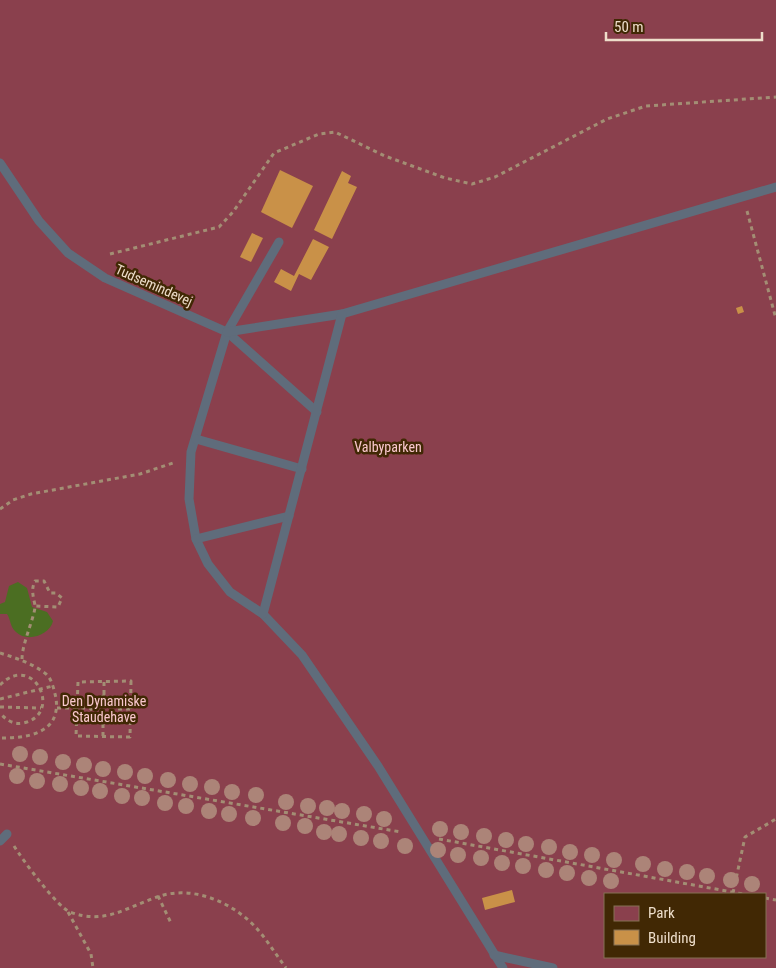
<svg xmlns="http://www.w3.org/2000/svg" width="776" height="968" viewBox="0 0 776 968" font-family="'Roboto Condensed',sans-serif">
<rect width="100%" height="100%" fill="#4c320f"/>
<path fill="#8a404d" fill-rule="evenodd" d="M0,0H776V968H0ZM605,894H765V957H605Z"/>
<path fill="#4b6e22" d="M18,582L27,588L32,607L47,612L53,621C50,635 27,643 16,632C10,627 11,620 7,614H0V604L5,602L9,586Z"/>
<g fill="#c99148">
<polygon points="280,170 313,186 292,228 261,212"/>
<polygon points="342,171 351,176 348,183 357,187 332,239 314,230"/>
<polygon points="252,233 263,238 251,262 240,257"/>
<polygon points="313,239 329,247 311,280 299,274 291,291 274,282 281,269 294,276"/>
<polygon points="742,306 744,312 738,314 736,308"/>
<polygon points="512,890 515,902 485,910 482,898"/>
</g>
<g fill="none" stroke-linecap="round" stroke-linejoin="round">
<g stroke="#a38e74" stroke-width="3" stroke-dasharray="4 4" stroke-linecap="butt">
<polyline points="747,211 776,319"/>
<polyline points="110,254 219,227 233,212 274,153 319,134 335,132 385,156 445,178 472,184 495,177 607,119 646,106 776,97"/>
<polyline points="0,509 13,500 31,494 140,474 176,462"/>
<path d="M0,653C16,658 32,663 46,674C52,679 54,690 56,698C61,734 27,738 0,738"/>
<path d="M22,659C22,643 36,614 35,605C33,596 31,589 35,581H44L50,593H56L62,598L58,607L35,606"/>
<polygon points="131,681 130,737 76,736 78,682"/>
<polyline points="104,682 104,695"/>
<path d="M0,685C34,651 64,715 23,723C14,725 6,720 0,713"/>
<polyline points="0,699 53,686"/>
<polyline points="0,707 41,708"/>
<polyline points="57,708 90,708 103,722 118,709 130,709"/>
<polyline points="90,708 104,695 118,709"/>
<polyline points="103,736 103,722"/>
<polyline points="0,764 401,832"/>
<polyline points="439,839 743,894"/>
<path d="M14,846C22,859 58,908 70,912C105,925 125,908 157,897C193,884 235,903 259,931C269,943 277,956 286,968"/>
<polyline points="733,893 745,837 776,819"/>
<polyline points="158,896 171,923"/>
<polyline points="765,898 776,900"/>
<polyline points="68,912 91,954 93,968"/>
</g>
<g stroke="#5f6c7b" stroke-width="9">
<polyline points="0,163 39,221 68,253 105,278 227,332 317,412"/>
<polyline points="279,242 227,332 191,452 189,499 196,539 208,564 230,592 263,614 302,655 378,766 503,968"/>
<polyline points="227,332 342,314 776,187"/>
<polyline points="196,439 302,469"/>
<polyline points="196,539 289,516"/>
<polyline points="263,614 342,314"/>
<polyline points="0,841 7,834"/>
<polyline points="494,955 553,968"/>
</g>
</g>
<g fill="#ac8478">
<circle cx="20" cy="754" r="8"/>
<circle cx="40" cy="757" r="8"/>
<circle cx="63" cy="762" r="8"/>
<circle cx="84" cy="765" r="8"/>
<circle cx="103" cy="769" r="8"/>
<circle cx="125" cy="772" r="8"/>
<circle cx="17" cy="776" r="8"/>
<circle cx="145" cy="776" r="8"/>
<circle cx="168" cy="780" r="8"/>
<circle cx="37" cy="781" r="8"/>
<circle cx="60" cy="784" r="8"/>
<circle cx="190" cy="784" r="8"/>
<circle cx="212" cy="787" r="8"/>
<circle cx="81" cy="788" r="8"/>
<circle cx="100" cy="791" r="8"/>
<circle cx="232" cy="792" r="8"/>
<circle cx="256" cy="795" r="8"/>
<circle cx="122" cy="796" r="8"/>
<circle cx="142" cy="798" r="8"/>
<circle cx="286" cy="802" r="8"/>
<circle cx="165" cy="803" r="8"/>
<circle cx="186" cy="806" r="8"/>
<circle cx="308" cy="806" r="8"/>
<circle cx="327" cy="808" r="8"/>
<circle cx="209" cy="811" r="8"/>
<circle cx="342" cy="811" r="8"/>
<circle cx="229" cy="814" r="8"/>
<circle cx="364" cy="814" r="8"/>
<circle cx="253" cy="818" r="8"/>
<circle cx="384" cy="819" r="8"/>
<circle cx="283" cy="823" r="8"/>
<circle cx="305" cy="826" r="8"/>
<circle cx="440" cy="829" r="8"/>
<circle cx="324" cy="832" r="8"/>
<circle cx="461" cy="832" r="8"/>
<circle cx="339" cy="834" r="8"/>
<circle cx="484" cy="836" r="8"/>
<circle cx="361" cy="838" r="8"/>
<circle cx="506" cy="840" r="8"/>
<circle cx="381" cy="841" r="8"/>
<circle cx="526" cy="844" r="8"/>
<circle cx="405" cy="846" r="8"/>
<circle cx="549" cy="847" r="8"/>
<circle cx="438" cy="850" r="8"/>
<circle cx="570" cy="852" r="8"/>
<circle cx="458" cy="855" r="8"/>
<circle cx="592" cy="855" r="8"/>
<circle cx="481" cy="858" r="8"/>
<circle cx="614" cy="860" r="8"/>
<circle cx="502" cy="863" r="8"/>
<circle cx="643" cy="864" r="8"/>
<circle cx="523" cy="866" r="8"/>
<circle cx="665" cy="869" r="8"/>
<circle cx="546" cy="870" r="8"/>
<circle cx="687" cy="872" r="8"/>
<circle cx="567" cy="873" r="8"/>
<circle cx="707" cy="876" r="8"/>
<circle cx="589" cy="878" r="8"/>
<circle cx="731" cy="880" r="8"/>
<circle cx="611" cy="881" r="8"/>
<circle cx="752" cy="884" r="8"/>
</g>
<g text-anchor="middle" stroke-width="5" stroke-linejoin="round" paint-order="stroke">
<g font-size="14" fill="#eedecb" stroke="#412804">
<text transform="translate(154 285) rotate(24)" y="5">Tudsemindevej</text>
</g>
<g font-size="14" fill="#fac8ce" stroke="#412804">
<text x="388" y="452">Valbyparken</text>
<text x="104" y="706">Den Dynamiske<tspan x="104" dy="16">Staudehave</tspan></text>
</g>
</g>
<rect x="604" y="893" width="162" height="65" fill="#412804" stroke="#867154"/>
<rect x="614" y="906" width="25" height="15" fill="#8a404d" stroke="#867154"/>
<text x="648" y="918" font-size="15" fill="#eedecb">Park</text>
<rect x="614" y="930" width="25" height="15" fill="#c99148" stroke="#867154"/>
<text x="648" y="943" font-size="15" fill="#eedecb">Building</text>
<path d="M606 32v8h156v-8" fill="none" stroke="#eedecb" stroke-width="2.5"/>
<text x="614" y="32" font-size="15" fill="#eedecb" stroke="#412804" stroke-width="4" paint-order="stroke">50 m</text>
</svg>
